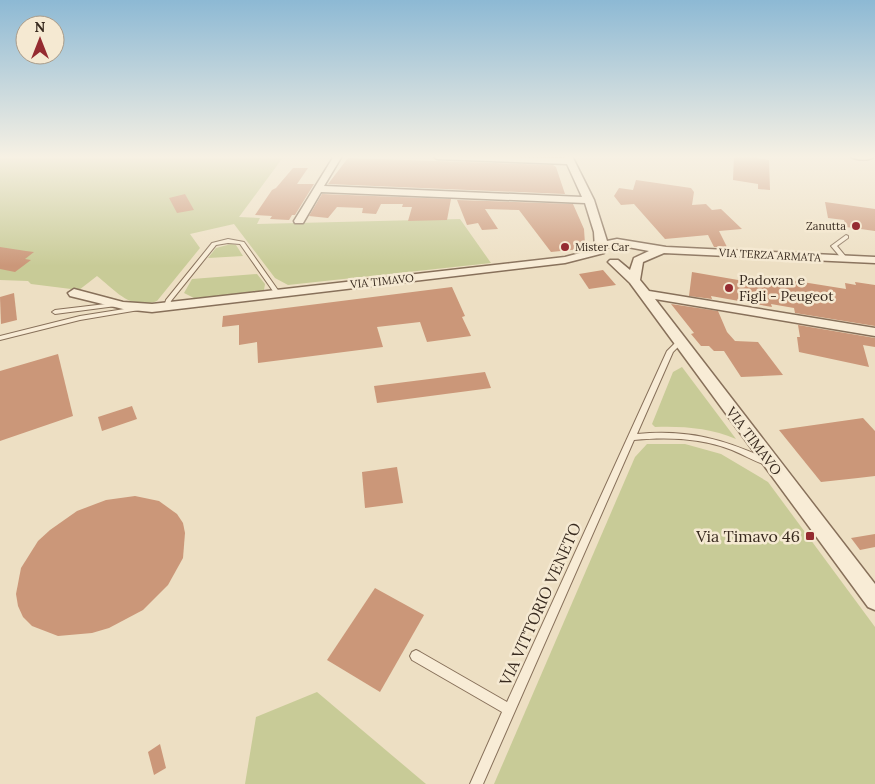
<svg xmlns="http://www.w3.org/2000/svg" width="875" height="784" viewBox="0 0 875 784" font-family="Lora,serif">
<rect width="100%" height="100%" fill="#eddfc3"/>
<g fill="#c8cb97">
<path d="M0,156H284L239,217L260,218L257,224L460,219L491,263L288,285L275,278L234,224L190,234L200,248L157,301C131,311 116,291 97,276L79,290L31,284L28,281L0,280Z"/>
<polygon points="231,244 236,245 243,256 208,258 216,248"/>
<polygon points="257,274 265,284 264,290 259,292 194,298 184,293 192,279"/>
<path d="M682,367L736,439C710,428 683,426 655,427L652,424L673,372Z"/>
<polygon points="647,444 685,444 721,454 768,482 875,627 875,784 494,784 635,457"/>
<polygon points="317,692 426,784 245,784 256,717"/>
</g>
<g fill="#cb9779">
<polygon points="734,156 757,156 757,158 769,160 770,190 758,189 758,184 733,180"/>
<polygon points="348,158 553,165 556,167 565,194 328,184"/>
<polygon points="293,168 308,168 297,184 314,184 295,215 292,215 289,220 270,219 272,216 255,215 272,190 276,188"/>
<polygon points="636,180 691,188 694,192 692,205 706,204 712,210 721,209 742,229 719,231 727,247 714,247 708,235 665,239 634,204 621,205 614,196 619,188 633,190"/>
<polygon points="185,194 194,210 177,213 169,198"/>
<polygon points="322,194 451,199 447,220 408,221 412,207 402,207 403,204 381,204 376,214 362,213 363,208 337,207 328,218 309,216"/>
<polygon points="457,200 573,204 584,229 585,244 581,249 551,252 519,210 485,209 498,229 482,230 478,223 467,225"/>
<polygon points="825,202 875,209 875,231 846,227 844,220 828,218"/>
<polygon points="0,247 26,251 34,252 25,259 31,260 15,272 0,269"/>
<polygon points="603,270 616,285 589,289 579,274"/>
<polygon points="692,272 767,285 765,276 846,289 845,283 856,285 855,282 875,285 875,326 795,313 794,308 771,304 772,307 711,296 712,299 689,296"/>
<polygon points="452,287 465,316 462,317 471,336 427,342 420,322 377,327 383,347 258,363 257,342 239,345 239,325 222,327 223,316"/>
<polygon points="14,293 17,320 1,324 0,297"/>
<polygon points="671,304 718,311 727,332 735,341 758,342 783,375 741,377 724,351 714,351 709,346 701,346 691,334 694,333"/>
<polygon points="798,325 875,338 875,347 863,345 869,367 799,352 797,337 800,337"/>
<polygon points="58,354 73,416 0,441 0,371"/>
<polygon points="485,372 491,388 377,403 374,386"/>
<polygon points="132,406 137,419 102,431 98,417"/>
<polygon points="863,418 875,431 875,476 858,478 821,482 779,430"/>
<polygon points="397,467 403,503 365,508 362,472"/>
<polygon points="135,496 159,501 177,514 183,523 185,533 183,558 168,585 143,610 109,628 92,633 58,636 32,626 23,617 18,606 16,594 21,568 38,541 50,530 77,511 106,500"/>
<polygon points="875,534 875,547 860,550 851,538"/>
<polygon points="375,588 424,615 380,692 327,660"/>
<polygon points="160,744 166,768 154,775 148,752"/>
</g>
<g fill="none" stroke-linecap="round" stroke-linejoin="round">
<g stroke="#87705a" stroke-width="2">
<g id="service">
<polygon points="846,235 848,236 848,238 837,246 847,258 844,260 842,259 831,246"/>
<polygon points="228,239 244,242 280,293 279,294 275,294 240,244 228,243 216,245 171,301 169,308 165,308 164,307 166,300 212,243"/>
<polygon points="114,303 116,304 116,306 55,314 52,312 55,310"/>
<polygon points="137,307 140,309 139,310 80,320 0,340 0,336 80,316"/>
<path d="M677,341H681L682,343L673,352L637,434C688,429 725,439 771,461L772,463L771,465L768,466C756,462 744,455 732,450C700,438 668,437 634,440L483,784H470L502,712L412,660L410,656L412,652L416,650L420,652L507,702L667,351Z"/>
</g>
</g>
<g stroke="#87705a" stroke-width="3">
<g id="minor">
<polygon points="334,156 342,156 324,186 582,197 567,164 437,159 433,156 565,158 564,156 572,156 594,200 607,241 617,239 666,247 875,257 875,263 664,253 643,262 640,280 649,291 875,328 875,336 655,299 875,584 875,610 868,607 630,283 608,262 610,260 618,260 630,270 634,258 649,251 617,245 606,248 604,253 565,263 152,312 123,309 70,296 68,293 74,289 123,302 152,304 565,257 595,249 594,232 585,203 321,192 303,223 295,223 294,221"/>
<path d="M850,156H873V157C868,161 855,160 850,156Z"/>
</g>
</g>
<use href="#service" fill="#f8ecd6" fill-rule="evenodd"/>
<use href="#minor" fill="#f8ecd6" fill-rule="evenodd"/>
</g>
<linearGradient id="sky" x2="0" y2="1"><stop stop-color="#8db9d4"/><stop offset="0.59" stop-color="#f7f1e4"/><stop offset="1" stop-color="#f7f1e4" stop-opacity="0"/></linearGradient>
<rect width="875" height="266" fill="url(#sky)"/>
<g fill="#952b31" stroke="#f5e9d2" stroke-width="2">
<circle cx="856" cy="226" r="5"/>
<circle cx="565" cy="247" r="5"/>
<circle cx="729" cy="288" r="5"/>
<rect x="805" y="531" width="10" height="10" rx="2.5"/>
</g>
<g text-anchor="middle" stroke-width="5" stroke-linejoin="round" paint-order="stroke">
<g font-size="11" fill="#37291e" stroke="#f5e9d2" text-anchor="end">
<text x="846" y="230">Zanutta</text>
<text x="575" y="251" text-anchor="start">Mister Car</text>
</g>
<g font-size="11" fill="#37291e" stroke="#f5e9d2">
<text transform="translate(770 255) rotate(3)" y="4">VIA TERZA ARMATA</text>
<text transform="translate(382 281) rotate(-6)" y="4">VIA TIMAVO</text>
</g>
<g font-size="14" fill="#37291e" stroke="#f5e9d2" text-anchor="start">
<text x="739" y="285">Padovan e<tspan x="739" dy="16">Figli - Peugeot</tspan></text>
</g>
<g font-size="14" fill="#37291e" stroke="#f5e9d2">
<text transform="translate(754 441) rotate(53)" y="5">VIA TIMAVO</text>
</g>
<g font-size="16" fill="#37291e" stroke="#f5e9d2" text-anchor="end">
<text x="800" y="542">Via Timavo 46</text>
</g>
<g font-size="16" fill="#37291e" stroke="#f5e9d2">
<text transform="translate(540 604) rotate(-66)" y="6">VIA VITTORIO VENETO</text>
</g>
</g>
<g transform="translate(40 40)"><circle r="24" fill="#f5e9d2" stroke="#a99c8a"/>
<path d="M0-4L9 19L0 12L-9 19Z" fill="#952b31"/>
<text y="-8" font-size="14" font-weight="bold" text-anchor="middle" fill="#37291e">N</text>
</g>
</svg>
